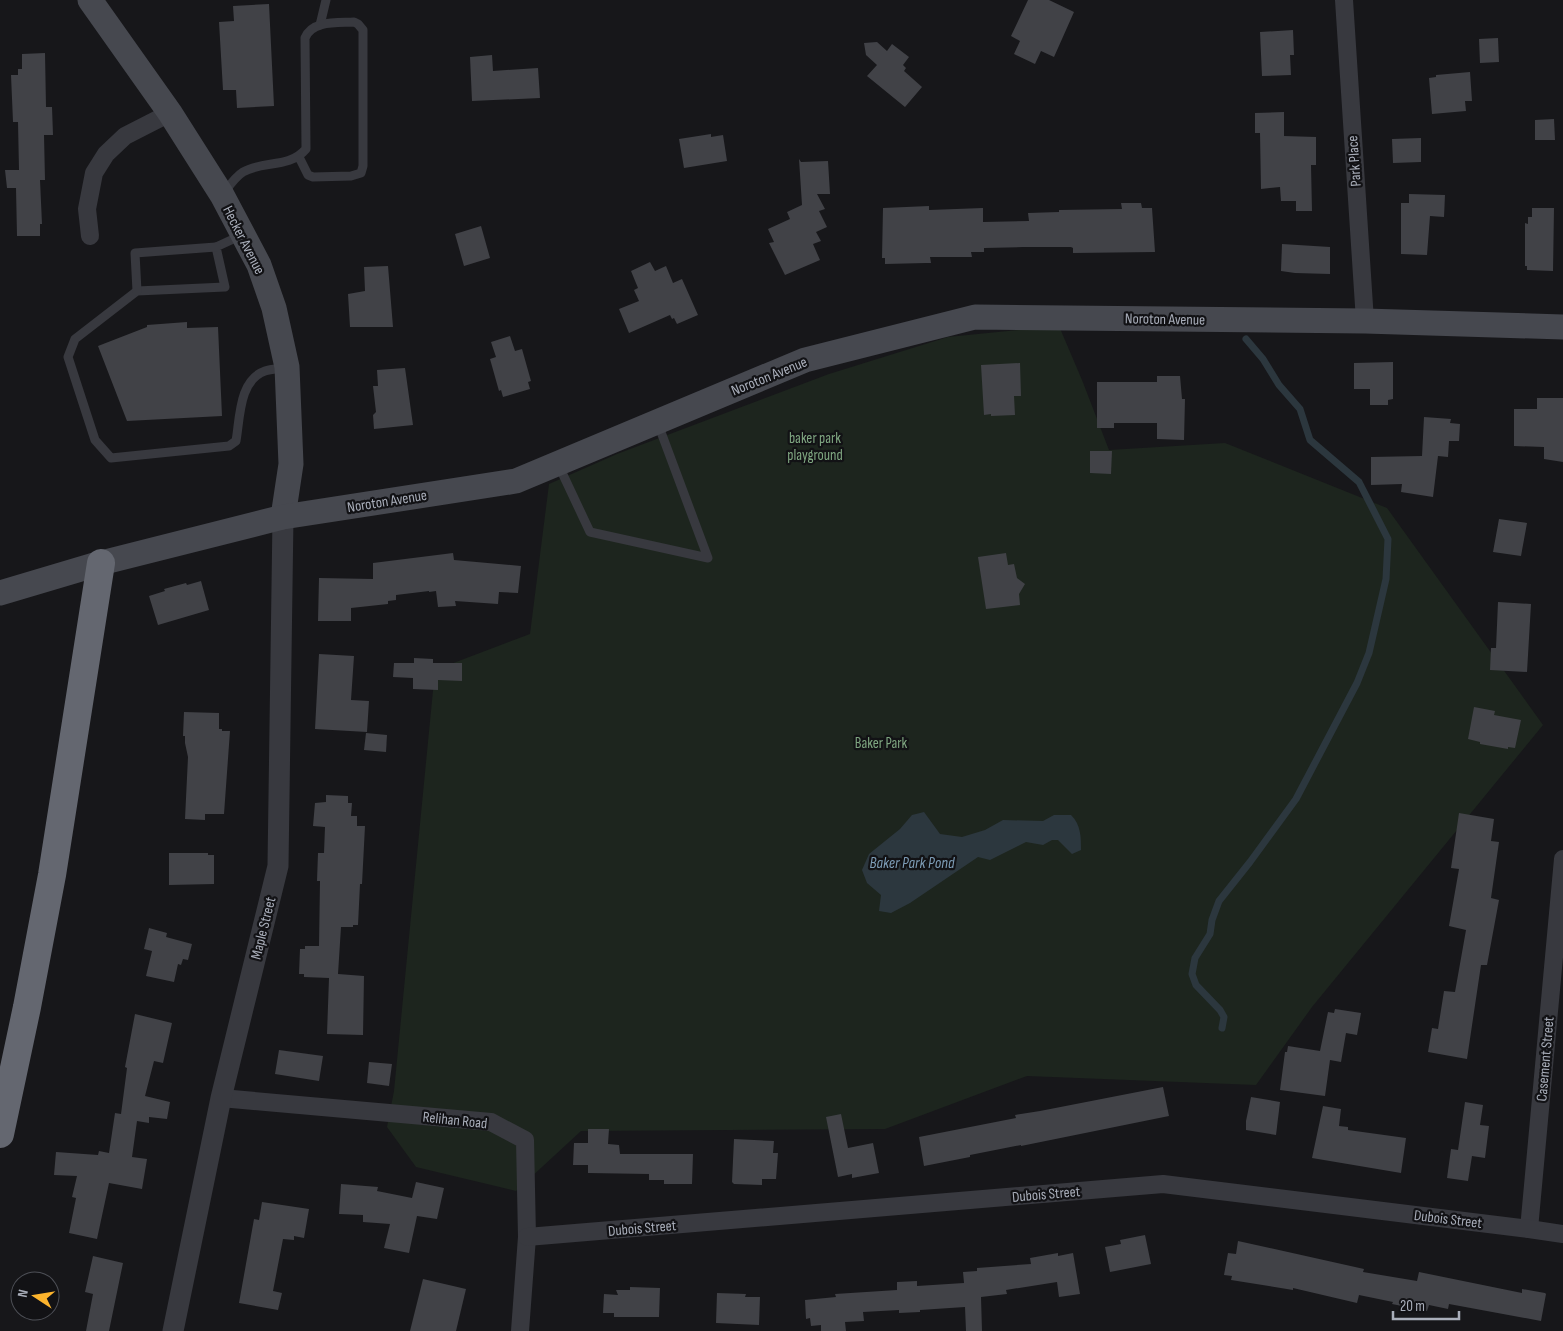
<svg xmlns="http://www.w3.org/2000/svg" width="1563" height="1331" viewBox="0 0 1563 1331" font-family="'Sofia Sans Condensed',sans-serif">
<rect width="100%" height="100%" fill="#17171a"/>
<polygon fill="#1d251e" points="1059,326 1082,380 1109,450 1225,443 1387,508 1543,725 1312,1007 1256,1085 1027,1076 885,1129 581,1131 516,1191 416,1167 387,1127 394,1091 435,670 530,634 549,484 617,454 829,374 948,337"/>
<path fill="#2c373e" d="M924,812L940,834L962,837L985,830L1003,820L1043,821L1054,815H1071C1081,825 1081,837 1081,850L1072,854L1058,840H1052L1043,845L1026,842L990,860L978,857L910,903L891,913L879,911L881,895L867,883L862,870L869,854L900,829L912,815Z"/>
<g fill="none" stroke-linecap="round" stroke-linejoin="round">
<polyline stroke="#2c373e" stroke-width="7" points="1222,1028 1224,1017 1220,1010 1196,985 1192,974 1195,958 1210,934 1212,920 1219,901 1250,862 1296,799 1357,683 1369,653 1386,579 1388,539 1359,482 1310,440 1300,409 1279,385 1263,359 1246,339"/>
</g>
<g fill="#414247">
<polygon points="1028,0 1049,0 1074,12 1054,57 1041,51 1035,64 1014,54 1020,41 1011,36"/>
<polygon points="269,4 274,106 237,108 236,90 223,90 219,22 234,21 233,6"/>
<polygon points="1293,30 1294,55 1290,55 1291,75 1262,76 1260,32"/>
<polygon points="1498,38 1499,62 1480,63 1479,39"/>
<polygon points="877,42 887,51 892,44 909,57 903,65 906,68 904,71 922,87 905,107 867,76 877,65 866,55 864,43"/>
<polygon points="45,53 46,107 52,107 53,135 44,135 45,180 40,180 42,224 40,224 40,236 17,236 16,188 7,188 5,170 19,170 18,122 13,122 11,75 18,75 18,69 22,69 22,54"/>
<polygon points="492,55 493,71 538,68 540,98 472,101 470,57"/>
<polygon points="1470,72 1472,101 1465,101 1466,111 1432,114 1429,78 1436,77 1436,75"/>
<polygon points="1284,112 1284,136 1316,137 1316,165 1311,165 1312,211 1296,211 1296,201 1281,201 1280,187 1261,189 1260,133 1255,133 1255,113"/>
<polygon points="1554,119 1555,140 1535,140 1535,120"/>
<polygon points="711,134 711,137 723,135 727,161 684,168 679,139"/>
<polygon points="1421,138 1421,162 1393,163 1392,139"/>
<polygon points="799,159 801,162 828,161 830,194 817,194 825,209 819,211 827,227 816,232 821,241 813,244 820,260 785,275 769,243 774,242 768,229 790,219 787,212 802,205"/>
<polygon points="1409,194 1445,195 1444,217 1430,216 1427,255 1401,254 1401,203 1409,203"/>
<polygon points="1121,203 1141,203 1142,208 1152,208 1155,252 1073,253 1073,248 1071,247 1023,247 984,248 984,252 971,252 972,257 930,257 931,263 926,263 885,264 885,258 882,258 883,208 929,206 929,210 983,208 983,222 1029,221 1028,213 1059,212 1059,210 1122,209"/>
<polygon points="1532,208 1554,208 1553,271 1527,270 1527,266 1525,266 1525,223 1528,224 1528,217 1532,217"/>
<polygon points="481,226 490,258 464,266 455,234"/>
<polygon points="1282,244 1330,247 1330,274 1295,273 1281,271"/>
<polygon points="650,262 655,271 666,266 673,283 682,279 698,315 677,324 674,318 672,319 670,315 629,333 619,309 639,301 634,290 638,288 631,271"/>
<polygon points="388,266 393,327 350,327 348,294 365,291 364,267"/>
<polygon points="187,322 187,328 218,327 222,416 127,421 98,346 147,327 147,325"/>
<polygon points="510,336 515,351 522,349 531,381 528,382 530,389 503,397 501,390 499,391 490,359 496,357 491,342"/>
<polygon points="1393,362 1393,399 1388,400 1388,405 1370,405 1370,389 1354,389 1354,363"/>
<polygon points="1020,363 1021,396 1014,396 1015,415 991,416 991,414 984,415 981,365"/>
<polygon points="405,368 413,425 374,429 373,415 376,412 373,386 378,386 377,370"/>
<polygon points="1157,376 1180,376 1182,399 1185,399 1184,440 1157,439 1157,423 1114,423 1114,428 1097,428 1097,382 1157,382"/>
<polygon points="1537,398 1563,398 1563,462 1544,459 1544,447 1514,446 1514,409 1537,409"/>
<polygon points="1424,417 1451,419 1450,423 1460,424 1459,441 1449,441 1448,457 1438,456 1433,497 1401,492 1402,484 1371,485 1371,457 1422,456"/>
<polygon points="1090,451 1112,451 1111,474 1090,473"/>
<polygon points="1499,519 1527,523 1521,556 1493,552"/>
<polygon points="453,553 454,560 521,566 518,593 499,592 498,604 455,601 456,606 438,607 436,591 429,592 429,591 396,595 396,600 388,601 388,604 351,608 351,621 318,621 319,578 373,579 373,563"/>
<polygon points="1006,553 1008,565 1014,564 1017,578 1025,584 1019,594 1020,605 986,609 978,557"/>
<polygon points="201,581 209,610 158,625 149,596 165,591 164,589 186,583 187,585"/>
<polygon points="1498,602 1531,604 1527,672 1490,670 1491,648 1496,648"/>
<polygon points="319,654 354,656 351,700 369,701 367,732 315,729"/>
<polygon points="414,658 433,659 433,663 462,663 462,681 438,680 438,690 413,689 413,678 393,677 394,663 414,663"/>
<polygon points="1474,707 1495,711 1494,715 1521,720 1515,748 1508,747 1508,749 1480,744 1480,742 1468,739"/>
<polygon points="184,712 219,713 219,729 222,729 222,731 230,731 224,814 205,814 205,820 185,819 188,757 185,743 185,736 183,736"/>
<polygon points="366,733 387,735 386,752 364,750"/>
<polygon points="326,795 348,796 348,803 352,803 351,816 357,816 357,826 365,826 362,884 360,884 358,925 353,925 353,927 341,927 338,974 364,976 363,1035 327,1034 329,978 304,977 304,974 299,974 300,949 305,949 305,946 319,946 320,881 317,881 318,853 324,853 325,827 313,826 315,803 326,802"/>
<polygon points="1459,813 1494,819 1491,841 1499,842 1491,898 1499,900 1487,965 1481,965 1467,1059 1428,1052 1432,1028 1438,1029 1444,991 1455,992 1466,930 1449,926 1459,869 1451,868"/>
<polygon points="169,853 208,853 208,855 214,855 214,884 169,885"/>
<polygon points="149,928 167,933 166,937 192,944 188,960 183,959 181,965 178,964 174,982 146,976 152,951 144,949"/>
<polygon points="1335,1009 1361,1013 1357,1035 1346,1033 1341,1062 1330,1060 1325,1096 1280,1090 1285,1052 1287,1052 1288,1046 1320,1051 1328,1012 1334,1013"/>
<polygon points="135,1014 172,1023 163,1063 154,1061 145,1096 170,1102 167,1119 149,1117 149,1123 137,1121 132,1157 147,1159 142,1189 109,1183 97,1239 69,1233 76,1198 72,1197 77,1176 54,1175 56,1152 98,1155 99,1151 109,1153 115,1113 121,1114 127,1068 125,1067"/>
<polygon points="279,1050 323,1056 319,1081 275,1074"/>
<polygon points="369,1062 392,1064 389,1086 367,1083"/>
<polygon points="1163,1087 1169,1116 1021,1146 1021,1145 970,1155 970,1157 924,1166 919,1137 1016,1118 1015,1115 1040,1111"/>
<polygon points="1251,1097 1280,1102 1276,1135 1246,1130 1246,1121"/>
<polygon points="1465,1102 1483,1105 1480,1125 1489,1126 1485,1158 1472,1156 1468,1181 1447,1178 1451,1149 1458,1150"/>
<polygon points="1323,1106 1341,1109 1339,1126 1348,1127 1348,1130 1406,1138 1401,1173 1312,1158"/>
<polygon points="841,1114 848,1148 873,1143 879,1173 852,1178 852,1174 838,1177 826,1117"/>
<polygon points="588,1129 609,1129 608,1144 619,1145 620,1154 693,1154 692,1184 664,1184 664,1180 649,1180 649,1174 588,1173 588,1165 573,1165 574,1143 588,1143"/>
<polygon points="734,1139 774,1141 773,1153 778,1153 776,1179 762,1179 762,1185 734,1184 732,1182"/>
<polygon points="416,1182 444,1188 437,1219 417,1216 409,1253 384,1248 390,1224 363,1222 363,1215 339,1214 341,1184 378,1187 377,1191 412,1198"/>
<polygon points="262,1202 309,1209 304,1238 294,1236 294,1240 283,1239 273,1291 282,1293 278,1310 239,1303 254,1219 259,1220"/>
<polygon points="1145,1235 1151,1264 1110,1272 1105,1247 1121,1244 1120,1240"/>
<polygon points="1238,1241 1364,1269 1363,1272 1417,1281 1419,1272 1522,1293 1522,1289 1545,1293 1546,1294 1541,1321 1449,1304 1448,1309 1429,1305 1427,1311 1392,1304 1393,1302 1359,1295 1357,1303 1293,1288 1293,1290 1231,1280 1232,1276 1224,1275 1228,1253 1236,1254"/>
<polygon points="1058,1253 1058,1256 1073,1253 1080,1294 1059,1297 1057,1282 1006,1290 1007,1294 981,1297 982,1331 966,1331 965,1307 920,1310 920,1312 899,1313 899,1310 863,1312 864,1321 845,1322 846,1331 821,1331 821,1325 811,1326 810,1318 806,1319 805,1300 836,1297 835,1294 897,1290 897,1282 917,1281 917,1286 964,1283 963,1272 977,1271 977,1268 1031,1264 1030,1258"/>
<polygon points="93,1256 123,1263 109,1331 86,1331 93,1294 85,1292"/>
<polygon points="423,1279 466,1289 456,1331 410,1331"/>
<polygon points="630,1287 660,1288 659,1317 614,1317 614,1313 603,1313 604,1294 618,1295 616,1290 630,1290"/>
<polygon points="717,1293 746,1294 745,1297 760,1297 759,1325 716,1323"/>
</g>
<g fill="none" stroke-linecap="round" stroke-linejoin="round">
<g stroke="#38393f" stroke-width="9">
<polyline points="320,25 326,0"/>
<path d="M224,193C229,186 235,177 243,172C263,160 289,169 306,149L305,38C312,20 338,23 354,22L358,24L363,30V166L361,173L351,176L313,177L308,175L299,157"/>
<path d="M242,235L216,247L225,287L137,291L75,339L68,357L95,440L111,458L229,446L236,441C240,418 239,380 265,371C271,369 278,369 284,368"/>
<polyline points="137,291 135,253 216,247"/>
<polyline points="558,464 590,532 708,558 658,424"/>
</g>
<g stroke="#38393f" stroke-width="18">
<polyline points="1344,0 1365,321"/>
<polyline points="90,236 87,209 94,173 106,154 125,136 170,113"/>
<polyline points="221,1098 491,1122 525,1140 527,1237 520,1331"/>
<polyline points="1529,1229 1563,859"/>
<polyline points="527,1237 1163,1184 1529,1229 1563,1234"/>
</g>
<polyline stroke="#38393f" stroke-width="21" points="173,1331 221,1098 278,866 283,517"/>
<g stroke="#46484f" stroke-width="25">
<polyline points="90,0 170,113 222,195 259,265 274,308 287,367 291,464 283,517"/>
<polyline points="0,593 101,563 283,517 516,481 805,360 975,317 1365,321 1563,327"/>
</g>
<polyline stroke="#646770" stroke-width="28" points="0,1134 27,1007 52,875 101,563"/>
</g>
<g text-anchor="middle" stroke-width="4.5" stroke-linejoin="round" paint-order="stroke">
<g font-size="15" fill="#a9aeba" stroke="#121215">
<text transform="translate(1354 161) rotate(-94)" y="5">Park Place</text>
<text transform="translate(244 240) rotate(63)" y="5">Hecker Avenue</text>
<text transform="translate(1165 319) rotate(1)" y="5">Noroton Avenue</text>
<text transform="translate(769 376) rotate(-22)" y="5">Noroton Avenue</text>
<text transform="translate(387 501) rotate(-9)" y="5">Noroton Avenue</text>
<text transform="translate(263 928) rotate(-76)" y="5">Maple Street</text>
<text transform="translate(1545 1059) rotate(-85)" y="5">Casement Street</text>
<text transform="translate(455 1120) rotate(6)" y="5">Relihan Road</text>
<text transform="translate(1046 1194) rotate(-5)" y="5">Dubois Street</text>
<text transform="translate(1448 1219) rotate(7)" y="5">Dubois Street</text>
<text transform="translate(642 1228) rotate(-5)" y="5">Dubois Street</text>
</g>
<g font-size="15" fill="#7fa681" stroke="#121215">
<text x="815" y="443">baker park<tspan x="815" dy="17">playground</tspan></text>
<text x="881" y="748">Baker Park</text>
</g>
<g font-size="16" font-style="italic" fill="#7e9db7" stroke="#121215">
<text x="912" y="868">Baker Park Pond</text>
</g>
</g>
<g transform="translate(35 1296) rotate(282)"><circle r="24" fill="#121215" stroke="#4e5057"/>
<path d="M0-4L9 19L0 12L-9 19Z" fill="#fcb42d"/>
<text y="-8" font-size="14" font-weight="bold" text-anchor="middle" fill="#a9aeba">N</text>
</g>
<path d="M1393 1311v8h66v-8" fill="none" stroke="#a9aeba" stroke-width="2.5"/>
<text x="1400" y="1311" font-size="15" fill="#a9aeba" stroke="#121215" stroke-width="4" paint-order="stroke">20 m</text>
</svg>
